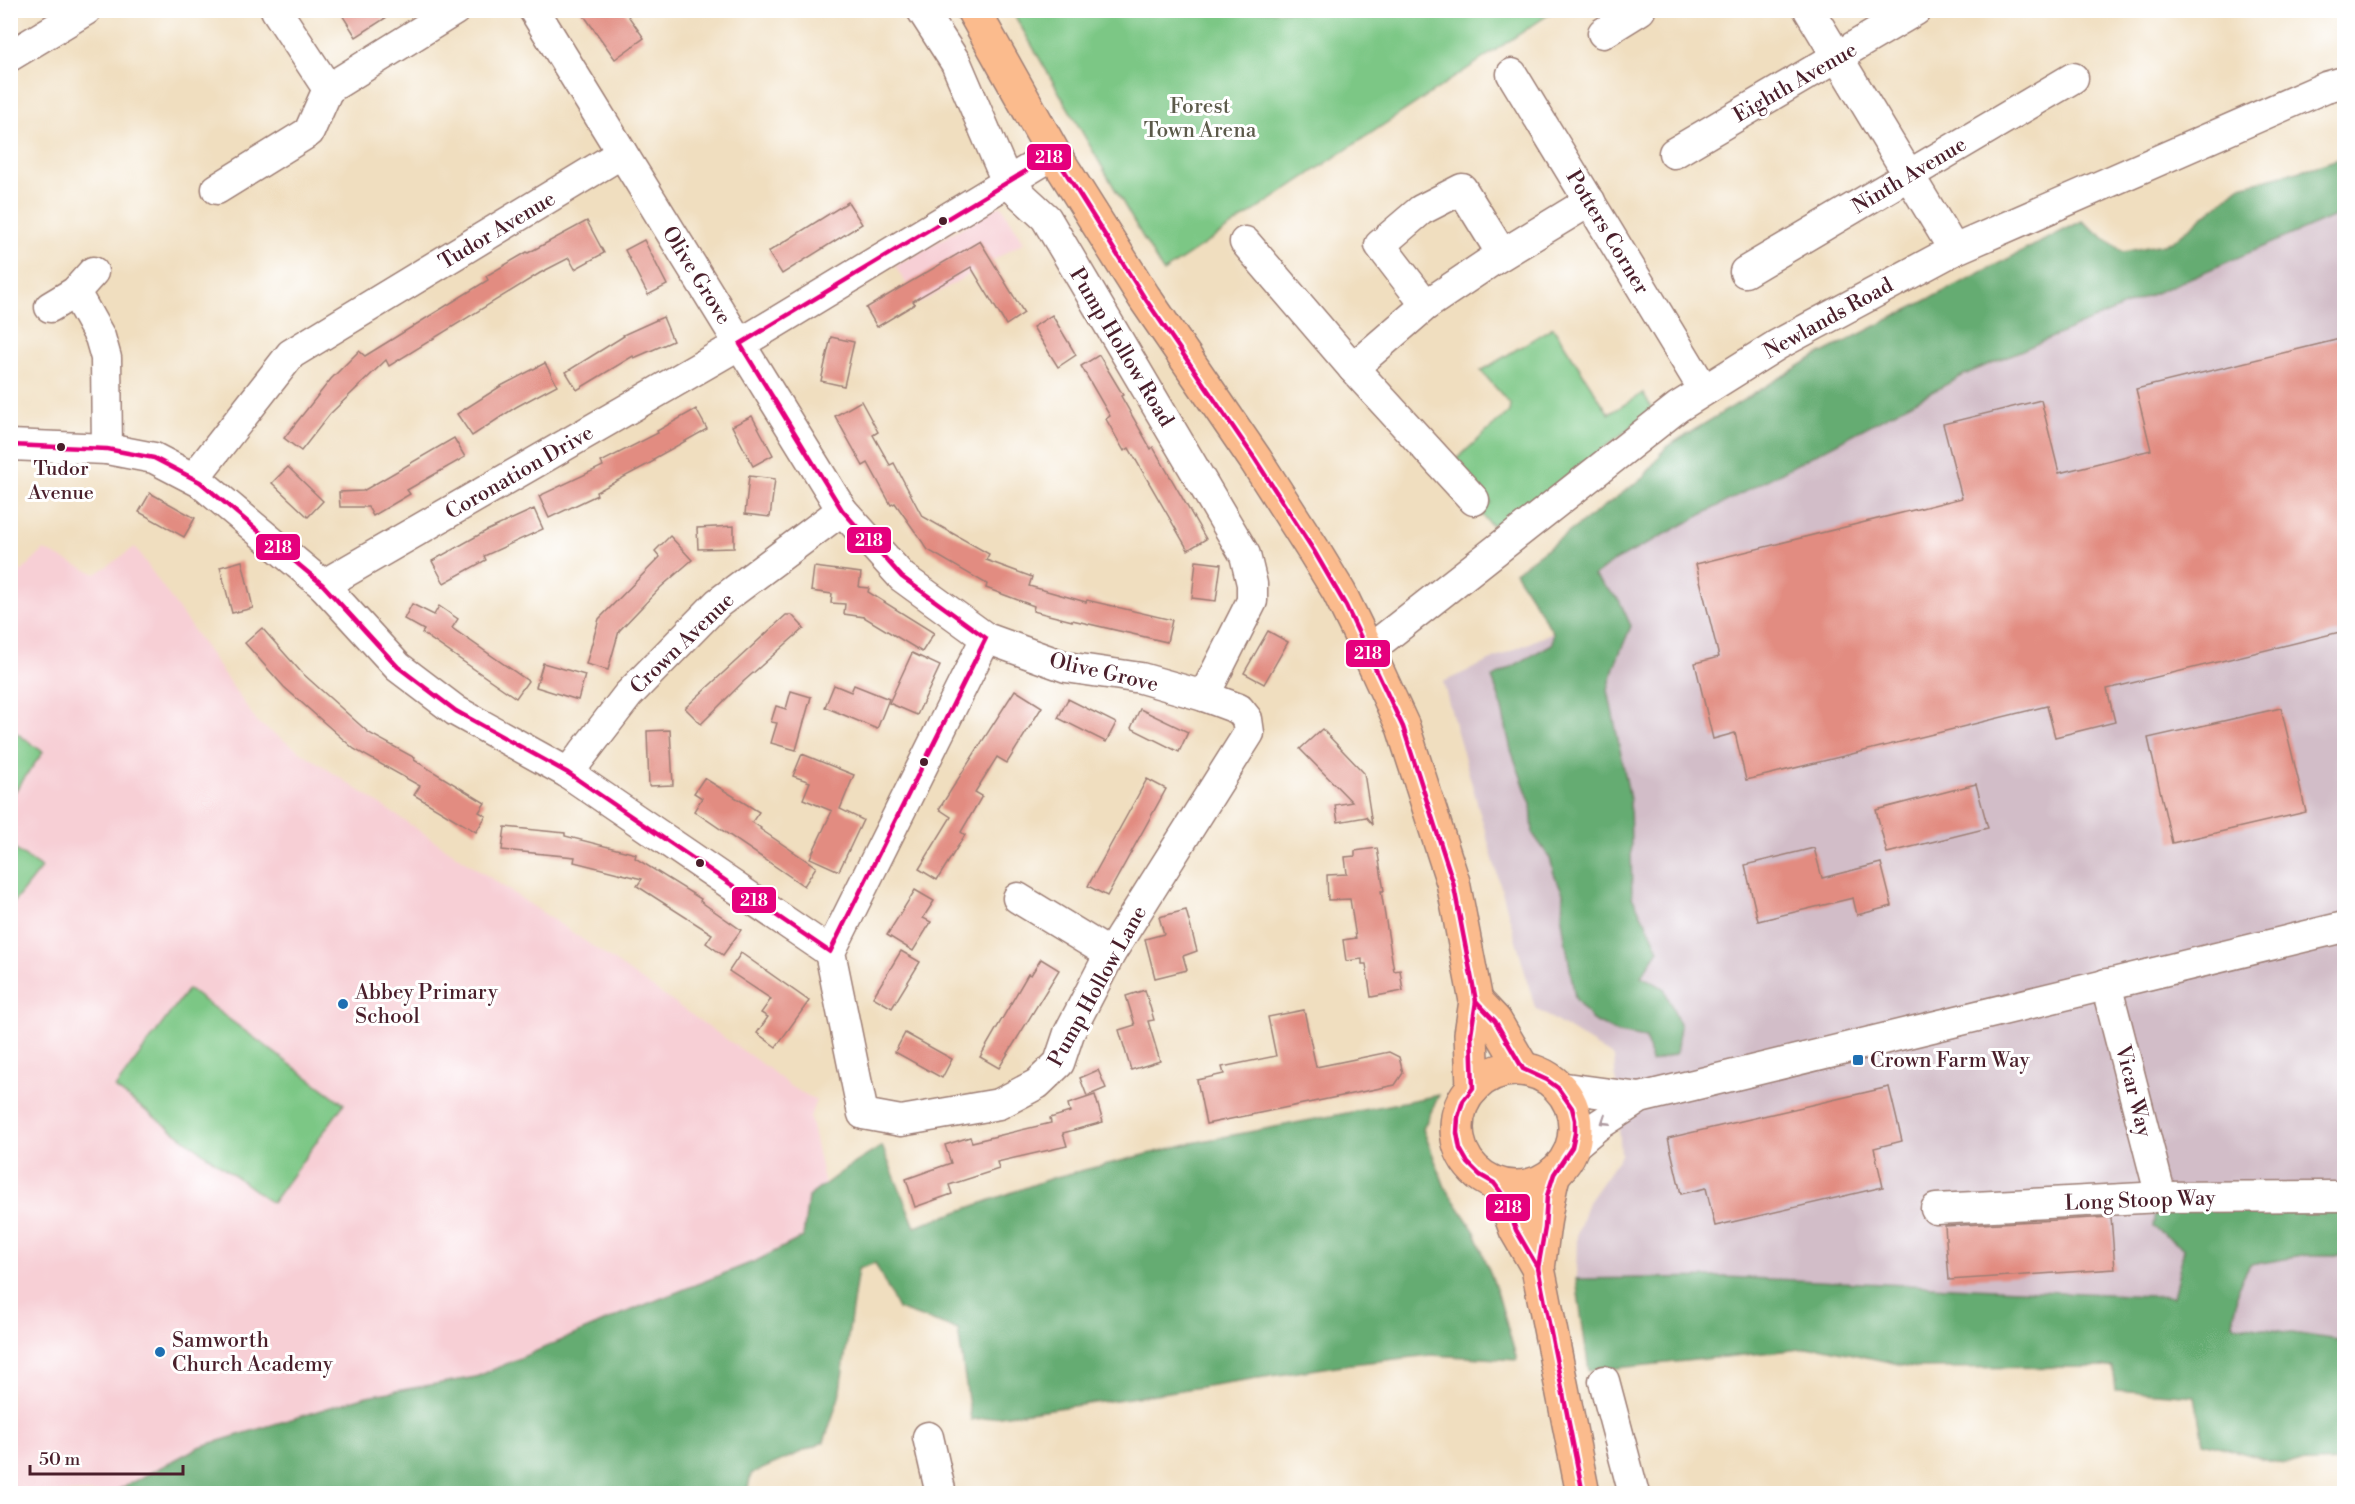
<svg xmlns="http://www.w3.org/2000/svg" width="2355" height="1504" viewBox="0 0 2355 1504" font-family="'Libre Bodoni',serif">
<rect width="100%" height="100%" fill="#fff"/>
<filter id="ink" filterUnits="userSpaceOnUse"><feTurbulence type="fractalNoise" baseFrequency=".0167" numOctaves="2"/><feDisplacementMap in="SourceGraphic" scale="12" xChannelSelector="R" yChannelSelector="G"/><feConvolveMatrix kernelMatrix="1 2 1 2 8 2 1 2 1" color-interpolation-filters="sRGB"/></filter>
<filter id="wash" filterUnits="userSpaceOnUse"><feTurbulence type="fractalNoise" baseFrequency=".008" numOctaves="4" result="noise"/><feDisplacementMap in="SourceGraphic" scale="24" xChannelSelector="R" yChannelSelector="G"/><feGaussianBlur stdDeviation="1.35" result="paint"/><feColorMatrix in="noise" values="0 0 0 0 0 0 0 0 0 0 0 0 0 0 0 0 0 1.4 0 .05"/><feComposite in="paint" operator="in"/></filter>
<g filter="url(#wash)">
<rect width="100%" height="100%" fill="#f0debf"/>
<g fill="#f7cfd5">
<polygon points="1001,205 1024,242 919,304 895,266"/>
<polygon points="135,547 258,723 582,939 768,1068 791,1087 816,1100 810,1117 825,1184 808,1197 803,1237 758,1260 627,1312 476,1377 367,1396 199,1447 113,1493 11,1493 10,557 21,572 44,550 96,574"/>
</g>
<polygon fill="#d2bdc8" points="2344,212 2344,1341 2221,1322 2173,1297 1725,1277 1576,1279 1577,1235 1588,1202 1621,1155 1614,1057 1535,1008 1443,682 1553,632 1593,576 1611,563 1964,376"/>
<g fill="#7cc785" stroke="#637358" stroke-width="1.5">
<polygon points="1012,11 1554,11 1163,272"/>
<polygon points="1553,327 1609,414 1643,393 1653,410 1512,519 1491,525 1479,512 1491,503 1453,462 1509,412 1510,404 1481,371"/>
<polygon points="11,729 43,752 11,797"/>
<polygon points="10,846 41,868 11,906 10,906"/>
<polygon points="188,989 344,1104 272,1203 115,1088"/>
</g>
<g fill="#65ac72" stroke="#58664e" stroke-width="1.5">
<polygon points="2344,157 2344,212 1964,375 1611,563 1594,576 1619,600 1631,626 1614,667 1608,690 1630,799 1632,897 1650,930 1659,950 1641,976 1664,988 1680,1026 1676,1054 1651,1062 1646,1038 1618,1033 1592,1020 1575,998 1562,920 1563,893 1554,874 1550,858 1533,834 1531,804 1511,750 1500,700 1492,678 1552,644 1553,632 1515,572 1644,477 1666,447 1809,360 2082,221 2123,252 2172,242 2241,186 2317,166"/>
<polygon points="1439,1095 1423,1129 1445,1187 1475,1232 1497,1291 1517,1360 1431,1355 1343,1365 1123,1399 971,1420 958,1330 898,1309 875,1263 858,1269 839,1397 824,1442 751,1474 747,1493 107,1493 114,1492 199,1447 367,1396 476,1377 627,1312 758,1260 803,1237 808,1197 844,1170 882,1146 915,1227 1052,1178 1192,1143"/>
<polygon points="2344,1207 2344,1255 2308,1255 2250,1265 2238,1287 2233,1324 2344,1341 2344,1462 2283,1464 2203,1442 2195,1396 2116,1390 2113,1367 1917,1368 1820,1347 1589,1371 1576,1279 1725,1277 2173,1297 2184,1249 2153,1227 2155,1209"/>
</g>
<g id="blocks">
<g fill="#e28c81">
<polygon points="339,10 398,10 356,37"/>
<polygon points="580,10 624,10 644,38 615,59"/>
<polygon points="848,202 862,224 782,274 768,252"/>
<polygon points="587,221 604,253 575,269 569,258 540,273 389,366 386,360 330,414 301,451 284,438 331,379 359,351 365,356 488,280 486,276 527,252 528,253"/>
<polygon points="644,240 667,285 648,295 625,250"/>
<polygon points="980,241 1024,313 1006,325 971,267 913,301 915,304 877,327 866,308"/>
<polygon points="1052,315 1076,355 1058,367 1033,327"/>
<polygon points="663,317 673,341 634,358 633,356 577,390 566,372 624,336 623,335"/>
<polygon points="831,337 854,342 844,386 821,381"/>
<polygon points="2340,339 2344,358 2344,631 2107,689 2115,722 2055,737 2047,706 1746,780 1735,733 1713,739 1695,663 1719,657 1696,564 1962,498 1943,424 2041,400 2059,473 2151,450 2136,389"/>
<polygon points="1099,355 1123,395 1121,396 1151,449 1153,447 1206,539 1188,550 1129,448 1124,451 1106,419 1110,416 1081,366"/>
<polygon points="545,363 557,385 516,407 472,436 457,414 501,386"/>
<polygon points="861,401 878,432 873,435 890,465 894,463 922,516 989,554 986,560 1032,577 1029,586 1086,602 1087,600 1172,620 1167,642 1072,620 1072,621 1033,611 1034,606 986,588 987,584 928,550 895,503 891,505 868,463 863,466 835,416"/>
<polygon points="696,409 707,429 653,459 654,461 596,492 597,495 549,518 539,496 603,466 601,462 658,433 657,431"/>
<polygon points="752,416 773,455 753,466 732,426"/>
<polygon points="454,438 465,457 407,490 410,494 373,516 368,507 340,507 339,492 363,491"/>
<polygon points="288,467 323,501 308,517 272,483"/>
<polygon points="749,476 775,479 770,517 745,514"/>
<polygon points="150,493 195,518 184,537 139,512"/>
<polygon points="534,509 543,529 484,556 486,560 444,583 432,561 486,531"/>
<polygon points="734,526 734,548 698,549 697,528"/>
<polygon points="670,536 692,560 661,587 619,631 608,670 586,664 599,619 660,557 655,551"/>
<polygon points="242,561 253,608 232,613 220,567"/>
<polygon points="1196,561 1221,564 1216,601 1192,598"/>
<polygon points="814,567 861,573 859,587 869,588 868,592 934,633 922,652 864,617 844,614 845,604 831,603 832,594 811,591"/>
<polygon points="412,604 434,615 439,606 458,619 452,628 528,681 516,698 422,633 424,630 404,619"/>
<polygon points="786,615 792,615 804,628 744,681 701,724 685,708"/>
<polygon points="262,628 301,672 369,733 415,758 414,760 485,803 479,812 486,816 476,832 414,795 420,786 354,749 284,687 245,643"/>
<polygon points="1268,631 1288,642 1264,684 1244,673"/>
<polygon points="912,653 940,666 917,715 889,703"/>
<polygon points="543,663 585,675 578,700 536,687"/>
<polygon points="834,685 851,692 854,685 889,699 877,729 825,707"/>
<polygon points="1015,690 1042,707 1007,763 997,757 975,792 982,796 961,832 965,835 937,880 919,869 951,817 939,809"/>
<polygon points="791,691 811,697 796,750 771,743 777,723 771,722 776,706 786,709"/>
<polygon points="1068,699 1116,723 1106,742 1058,718"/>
<polygon points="2281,708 2306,812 2172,843 2148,738"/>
<polygon points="1140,709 1188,732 1179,752 1131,728"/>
<polygon points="1322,729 1364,773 1372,824 1366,817 1338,822 1335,805 1352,802 1300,749"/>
<polygon points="670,730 673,785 649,786 647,731"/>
<polygon points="802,754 854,775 840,809 863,820 839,871 810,858 832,811 803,799 810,782 793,776"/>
<polygon points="704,778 759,812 752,822 761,828 760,829 816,867 804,886 694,811 702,798 694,793"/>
<polygon points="1147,779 1166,789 1107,896 1088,886"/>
<polygon points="1976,784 1988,828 1887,853 1876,810"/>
<polygon points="505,827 565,833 565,836 636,854 635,858 701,899 700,901 741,930 723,955 706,943 712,934 637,886 642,879 574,862 575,857 502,850"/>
<polygon points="1377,848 1384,891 1381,891 1394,971 1400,970 1403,991 1371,997 1366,964 1362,964 1362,959 1346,961 1343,940 1356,938 1350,899 1328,900 1327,875 1347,874 1345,857 1355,856 1355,851"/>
<polygon points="1814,848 1822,878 1881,863 1892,906 1857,915 1853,898 1758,921 1745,865"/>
<polygon points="915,890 934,901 923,918 931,922 913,951 887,935"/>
<polygon points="1186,910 1197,951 1183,956 1187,970 1155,978 1145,939 1164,934 1159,917"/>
<polygon points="901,951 920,962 892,1008 873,997"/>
<polygon points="741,953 809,1001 776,1047 757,1033 768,1017 761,1013 771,999 729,971"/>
<polygon points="1041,959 1059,970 999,1068 980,1057 1028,974 1031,975"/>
<polygon points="1145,990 1154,1020 1148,1021 1160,1061 1131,1070 1119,1030 1135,1025 1126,996"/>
<polygon points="1304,1010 1316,1067 1389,1052 1399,1057 1403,1073 1395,1085 1206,1124 1197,1080 1224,1074 1222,1067 1276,1056 1268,1017"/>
<polygon points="905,1033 952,1059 942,1078 895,1052"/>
<polygon points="1098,1070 1106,1088 1087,1096 1080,1078"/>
<polygon points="1889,1087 1902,1141 1874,1148 1883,1187 1715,1226 1706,1188 1681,1194 1668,1138"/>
<polygon points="1095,1095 1103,1122 1063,1133 1067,1146 997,1162 999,1169 949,1185 952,1194 915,1207 906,1179 951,1163 945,1145 970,1137 972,1142 1051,1123 1050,1118 1070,1112 1068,1104"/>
<polygon points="2111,1217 2115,1269 1949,1280 1945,1226"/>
</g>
</g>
</g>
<g filter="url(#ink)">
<use href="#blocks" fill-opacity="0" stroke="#9d7e75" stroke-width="1.5"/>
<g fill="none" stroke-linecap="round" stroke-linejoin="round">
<g stroke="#9d7e75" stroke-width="33">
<g id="minor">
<polyline points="276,10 328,89"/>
<polyline points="534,10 842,510 902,577 986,638 1066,667 1141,678 1204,696 1239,709 1247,719 1249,733 1110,954 1069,1033 1059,1063 1037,1084 999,1104 901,1121 863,1114 830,952 986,638"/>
<polyline points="922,10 956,63 1007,182 1046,218 1245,555 1252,584 1252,601 1204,696"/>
<polyline points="1809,10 1954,250"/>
<polyline points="1603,33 1640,10"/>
<polyline points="10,56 86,10"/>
<polyline points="1512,74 1704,390"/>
<polyline points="328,89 455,10"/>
<polyline points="1674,153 1916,10"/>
<polyline points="217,189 309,132 328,89"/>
<polyline points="1245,242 1353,368 1474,500"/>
<polyline points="1745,272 2073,78"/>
<polyline points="75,292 100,337 106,358 107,449"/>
<polyline points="1426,305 1380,245 1421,210 1462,189 1502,254"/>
<polyline points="50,307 75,292 93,272"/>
<polyline points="1353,368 1426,305 1490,262 1590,201"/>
<polyline points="10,445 107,449 154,458 200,482 323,585 398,667 456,711 568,773 830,952"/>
<polyline points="194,478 291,354 622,153"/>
<polyline points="323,585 740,344 1054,154"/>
<polyline points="1368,651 1678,407 1777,345 1954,250 2326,87 2344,82"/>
<polyline points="568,773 628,695 718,603 842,510"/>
<polyline points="1018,898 1110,954"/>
<polyline points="2106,984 2161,1197"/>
<polyline points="1558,1087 1640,1098"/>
<polyline points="1572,1147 1597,1126 1640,1098 2344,927"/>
<polyline points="1936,1209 2161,1197 2344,1196"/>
<polyline points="1604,1381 1634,1494"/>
<polyline points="928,1437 941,1494"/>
</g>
</g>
<g stroke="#9d7e75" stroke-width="36">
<g id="major">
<polyline points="973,10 1054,154 1144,297 1255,459 1314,551 1339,592 1368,651 1403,727 1453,882 1476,1001 1471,1034 1473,1088"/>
<polyline points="1476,1001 1495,1021 1523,1069"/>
<circle cx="1516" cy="1128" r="59"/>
<polyline points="1494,1183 1503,1195 1516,1230 1538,1268 1583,1494"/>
<path d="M1538,1268C1543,1236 1545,1204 1554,1173"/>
</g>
</g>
<use href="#minor" stroke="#fff" stroke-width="30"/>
<use href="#major" stroke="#fbbb8d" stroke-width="33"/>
<g stroke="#fff" stroke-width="9">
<g id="bus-1">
<polyline points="10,445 107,449 154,458 200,482 323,585 398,667 456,711 568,773 830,952 986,638 902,577 842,510 740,344 1054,154 1144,297 1255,459 1314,551 1346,606 1403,727 1453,882 1476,1001 1471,1034 1473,1088 1463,1101 1458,1117 1457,1133 1460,1149 1468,1163 1480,1175 1494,1183 1503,1195 1516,1230 1538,1268 1583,1494"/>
<polyline points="1476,1001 1495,1021 1523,1069 1547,1080 1558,1088 1572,1108 1575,1120 1575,1133 1572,1147 1554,1174 1547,1196 1545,1228 1538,1268"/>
</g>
</g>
<use href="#bus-1" stroke="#e5007d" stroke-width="4.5"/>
</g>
<defs><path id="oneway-chevron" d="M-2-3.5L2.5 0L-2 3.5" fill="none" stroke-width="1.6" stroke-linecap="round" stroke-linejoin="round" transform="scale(1.5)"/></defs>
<use stroke="#ae9aa0" href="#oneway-chevron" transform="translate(1605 1121) rotate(147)"/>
</g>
<g fill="#4a1f2b" stroke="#fff" stroke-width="2">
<circle cx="943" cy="221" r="5"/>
<circle cx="61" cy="447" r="5"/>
<circle cx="924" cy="762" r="5"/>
<circle cx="700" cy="863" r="5"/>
</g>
<g fill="#1f6fb2" stroke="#fff" stroke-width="2">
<circle cx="343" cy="1004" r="6"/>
<rect x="1852" y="1054" width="12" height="12" rx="3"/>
<circle cx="160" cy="1352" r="6"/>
</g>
<g text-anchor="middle" stroke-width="6" stroke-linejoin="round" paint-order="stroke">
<g font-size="20" fill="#4a1f2b" stroke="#fff">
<text x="61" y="475">Tudor<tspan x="61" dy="24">Avenue</tspan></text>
</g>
<g font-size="21" fill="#4a1f2b" stroke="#fff">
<text transform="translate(1795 82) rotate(-30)" y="7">Eighth Avenue</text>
<text transform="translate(1909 175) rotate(-31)" y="7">Ninth Avenue</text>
<text transform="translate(497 230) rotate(-31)" y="7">Tudor Avenue</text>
<text transform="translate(1608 232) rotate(59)" y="7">Potters Corner</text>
<text transform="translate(697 275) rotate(58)" y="7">Olive Grove</text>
<text transform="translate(1828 318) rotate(-29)" y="7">Newlands Road</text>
<text transform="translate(1122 347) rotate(59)" y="7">Pump Hollow Road</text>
<text transform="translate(519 472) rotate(-30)" y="7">Coronation Drive</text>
<text transform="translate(682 643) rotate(-44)" y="7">Crown Avenue</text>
<text transform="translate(1104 672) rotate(13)" y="7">Olive Grove</text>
<text transform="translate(1097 986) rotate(-61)" y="7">Pump Hollow Lane</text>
<text transform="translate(2134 1091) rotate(76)" y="7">Vicar Way</text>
<text transform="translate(2140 1200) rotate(-2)" y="7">Long Stoop Way</text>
</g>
<g font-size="21" fill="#5c5a4a" stroke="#fff">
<text x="1200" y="113">Forest<tspan x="1200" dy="24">Town Arena</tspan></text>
</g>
<g font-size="21" fill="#4a1f2b" stroke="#fff" text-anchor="start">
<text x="355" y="999">Abbey Primary<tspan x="355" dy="24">School</tspan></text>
<text x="1870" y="1067">Crown Farm Way</text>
<text x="172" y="1347">Samworth<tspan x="172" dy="24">Church Academy</tspan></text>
</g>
</g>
<g stroke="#fff" stroke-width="2">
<rect x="1026" y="143" width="46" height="28" rx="6" fill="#e5007d"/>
<rect x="846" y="526" width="46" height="28" rx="6" fill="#e5007d"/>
<rect x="255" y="533" width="46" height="28" rx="6" fill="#e5007d"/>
<rect x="1345" y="639" width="46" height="29" rx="6" fill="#e5007d"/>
<rect x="731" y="886" width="46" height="28" rx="6" fill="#e5007d"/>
<rect x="1485" y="1193" width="46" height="29" rx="6" fill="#e5007d"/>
</g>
<g font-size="16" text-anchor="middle" font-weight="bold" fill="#fff">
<text x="1049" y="163">218</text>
<text x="869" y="546">218</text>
<text x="278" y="553">218</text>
<text x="1368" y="659">218</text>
<text x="754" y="906">218</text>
<text x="1508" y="1213">218</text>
</g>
<rect width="2355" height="1504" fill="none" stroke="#fff" stroke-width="36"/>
<path d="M30 1465v9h153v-9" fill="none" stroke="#4a1f2b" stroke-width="3"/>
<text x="39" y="1465" font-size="18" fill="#4a1f2b" stroke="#ffffff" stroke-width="4.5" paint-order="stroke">50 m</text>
</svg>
